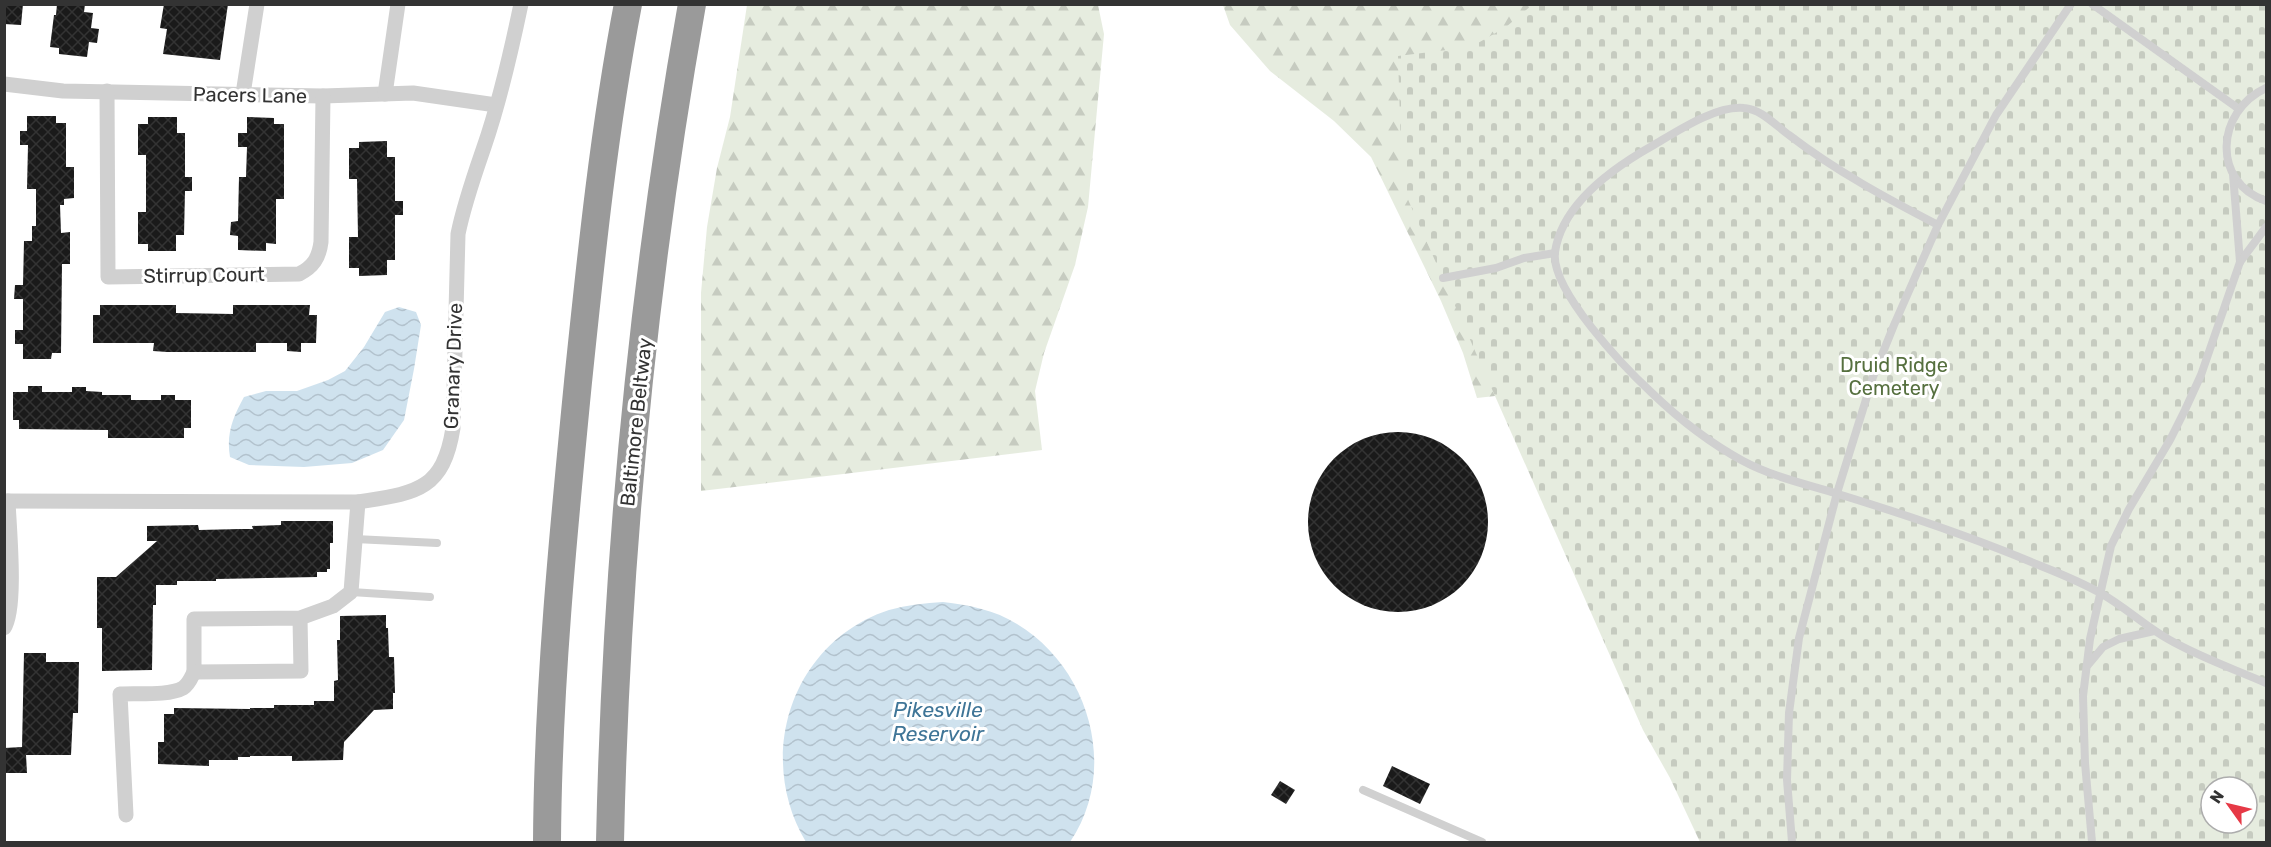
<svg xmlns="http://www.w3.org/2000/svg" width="2271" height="847" viewBox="0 0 2271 847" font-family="Rubik,sans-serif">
<defs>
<pattern id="forest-firs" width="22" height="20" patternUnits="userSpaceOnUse" patternTransform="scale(1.5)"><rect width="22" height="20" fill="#e6ecdf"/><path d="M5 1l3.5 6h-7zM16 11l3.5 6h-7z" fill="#c6cbc0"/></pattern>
<pattern id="cemetery-stones" width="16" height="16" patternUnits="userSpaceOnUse" patternTransform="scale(1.5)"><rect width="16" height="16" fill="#e6ecdf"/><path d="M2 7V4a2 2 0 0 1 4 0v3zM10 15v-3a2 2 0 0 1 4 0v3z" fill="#c6cbc0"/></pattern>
<pattern id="water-waves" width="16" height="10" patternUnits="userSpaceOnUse" patternTransform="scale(1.5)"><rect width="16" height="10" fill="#cfe2ee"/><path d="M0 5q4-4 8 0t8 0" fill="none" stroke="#b2c2cd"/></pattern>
<pattern id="building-cross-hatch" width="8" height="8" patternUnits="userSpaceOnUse" patternTransform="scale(1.5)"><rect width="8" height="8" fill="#1a1a1a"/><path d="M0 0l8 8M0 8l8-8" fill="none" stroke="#333"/></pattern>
</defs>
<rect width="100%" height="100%" fill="#fff"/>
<g fill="url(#forest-firs)">
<polygon points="747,5 1098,5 1104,34 1088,207 1075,265 1044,353 1035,391 1042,450 701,491 701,293 707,227 717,168 730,117"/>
<polygon points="1223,5 1557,5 1513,394 1477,398 1463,353 1441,301 1371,157 1334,121 1270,71 1230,25"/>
</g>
<path fill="url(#cemetery-stones)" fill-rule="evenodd" d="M1532,5H2266V842H1700L1670,778L1643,730L1406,195L1401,150L1398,56L1471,47L1506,27ZM2211,787H2247V823H2211Z"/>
<g fill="url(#water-waves)">
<path d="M399,307L416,312L421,325L414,369L404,420L383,450L352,463L304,467L249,465L230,457C226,434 233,417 244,397L266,391H297L328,380L345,371L364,347L385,312Z"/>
<path d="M943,602C969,605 995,610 1017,624C1090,668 1119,770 1070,842H806C755,757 791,642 889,610C907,605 925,603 943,602Z"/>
</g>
<g fill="url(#building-cross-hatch)">
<polygon points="4,4 23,4 21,25 4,24"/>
<polygon points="57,4 85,4 84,12 93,13 91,28 99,29 97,43 89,42 87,57 59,54 59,48 50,47 54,15 56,15"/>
<polygon points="164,4 228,4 220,60 163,54 167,29 160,28"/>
<polygon points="27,116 56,116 56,123 66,123 66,167 74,167 74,198 64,199 64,205 60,205 61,233 70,232 70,264 62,264 61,353 52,353 51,359 23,359 23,344 15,344 15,330 23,330 23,299 14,299 15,285 23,285 24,241 32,241 32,226 36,226 36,189 27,189 28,145 20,145 20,131 27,131"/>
<polygon points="148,117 177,117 177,133 185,133 185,177 192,177 192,191 185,191 184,235 176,235 176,251 148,251 148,244 138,244 138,212 146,212 146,155 138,155 138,124 148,124"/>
<polygon points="247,117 274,118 274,124 284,124 284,199 276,199 276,244 266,243 266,251 238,250 238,236 230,235 231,222 238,221 239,177 246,177 247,147 238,147 238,133 247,133"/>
<polygon points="387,141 387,157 395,157 395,201 403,201 403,215 395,215 395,260 387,260 387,275 359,276 359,268 349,268 349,237 358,237 357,179 349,179 349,148 359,148 359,142"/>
<polygon points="100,305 176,305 176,313 233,314 233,305 310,305 309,315 317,315 316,343 301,343 301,352 287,351 287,343 256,343 256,352 167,352 153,351 154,343 93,343 93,315 100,315"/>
<polygon points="28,386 42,386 42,392 72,392 72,387 86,387 86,391 102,392 102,395 131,395 131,400 161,400 161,395 175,395 175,400 191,400 191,428 184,428 184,438 108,438 108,430 19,429 19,420 13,420 13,392 28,392"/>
<circle cx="1398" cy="522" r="90"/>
<polygon points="281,521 333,521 333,543 330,543 330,569 327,569 327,572 317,572 317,577 216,579 216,581 177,581 177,585 156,585 156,605 153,605 152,670 102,671 102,628 97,628 97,577 116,577 157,541 147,541 147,526 198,525 199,530 240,529 253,529 252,526 281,525"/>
<polygon points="386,615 386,628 388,628 389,657 394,657 395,693 393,693 393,709 374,710 344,742 343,760 292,761 292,756 250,756 250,757 238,757 238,760 209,760 209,766 158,764 158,742 164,742 164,714 174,714 174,708 250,709 250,708 274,708 274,705 314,705 314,701 334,701 334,681 338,680 337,640 340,640 340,616"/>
<polygon points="24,653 46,653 46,662 79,662 78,713 73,713 71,755 26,755 27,773 4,773 4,748 22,747"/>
<polygon points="1392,766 1430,784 1420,804 1383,786"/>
<polygon points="1280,781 1295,790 1286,804 1271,795"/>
</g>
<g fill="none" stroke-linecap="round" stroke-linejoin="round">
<g stroke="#d0d0d0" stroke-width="8">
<polyline points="2092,4 2239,109"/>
<path d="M2266,88C2216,111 2211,182 2266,201"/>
<polyline points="2233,174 2240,262"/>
<path d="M1938,225C1886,198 1836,171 1789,135C1775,125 1761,109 1744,108C1716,105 1676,132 1652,146C1613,168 1562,204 1555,252C1550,290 1625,368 1652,393C1679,419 1710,443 1743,461C1773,477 1806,484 1838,494C1907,515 1975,538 2041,566C2061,574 2083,583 2102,594C2125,607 2145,626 2168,639C2199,657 2234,669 2266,683"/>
<polyline points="1443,278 1496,268 1524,258 1555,253"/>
<polyline points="355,539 437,543"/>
<polyline points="351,592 430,597"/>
<polyline points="2088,665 2103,647 2119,639 2154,631"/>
<polyline points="1363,790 1482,842"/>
<polyline points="1792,842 1787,780 1789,713 1799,638 1837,493 1873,377 1894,325 1938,225 1996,115 2071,4"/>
<polyline points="2092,842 2085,763 2083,696 2090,639 2111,546 2129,509 2170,440 2185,410 2201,375 2240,262 2266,227"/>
</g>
<g stroke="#d0d0d0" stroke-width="15">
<polyline points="4,84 63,91 323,96 413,93 496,105"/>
<path d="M107,91L108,277L299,274C313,267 319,258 321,242L323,96"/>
<polyline points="243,94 257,4"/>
<polyline points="385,94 398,4"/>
<path d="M4,501L358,502C414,493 443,492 453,428L458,234C464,204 474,176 484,147C500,101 511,52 521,4"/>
<polyline points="300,618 194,619 194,672 301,671 300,618 333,606 351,592 358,502"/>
<path d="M4,628C17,609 9,527 8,501"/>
<path d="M126,815L120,694C137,693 169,696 183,688C189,684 191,678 194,672"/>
</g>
<g stroke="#9a9a9a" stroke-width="28">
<path d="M547,842C548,689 563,535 578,382C591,256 604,129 628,4"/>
<path d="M610,842C616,563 643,280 692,4"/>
</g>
</g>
<g text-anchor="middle" stroke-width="6" stroke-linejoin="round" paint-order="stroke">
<g font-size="20" fill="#333" stroke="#fff">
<text transform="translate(250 95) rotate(1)" y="7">Pacers Lane</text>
<text transform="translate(204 275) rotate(-1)" y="7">Stirrup Court</text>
<text transform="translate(453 366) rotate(-88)" y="7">Granary Drive</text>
<text transform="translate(636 422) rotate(-84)" y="7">Baltimore Beltway</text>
</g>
<g font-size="20" fill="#56703f" stroke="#fff">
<text x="1894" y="372">Druid Ridge<tspan x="1894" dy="23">Cemetery</tspan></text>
</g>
<g font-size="21" font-style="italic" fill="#3f7597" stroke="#fff">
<text x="938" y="717">Pikesville<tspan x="938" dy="24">Reservoir</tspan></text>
</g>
</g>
<rect width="2271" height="847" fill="none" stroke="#333333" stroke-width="12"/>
<g transform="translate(2229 805) rotate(304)"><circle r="28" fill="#ffffff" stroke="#adadad" stroke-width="1.5"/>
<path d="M0-4.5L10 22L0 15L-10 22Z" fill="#e63946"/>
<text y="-9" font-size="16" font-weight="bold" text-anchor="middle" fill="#333333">N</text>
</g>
</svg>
